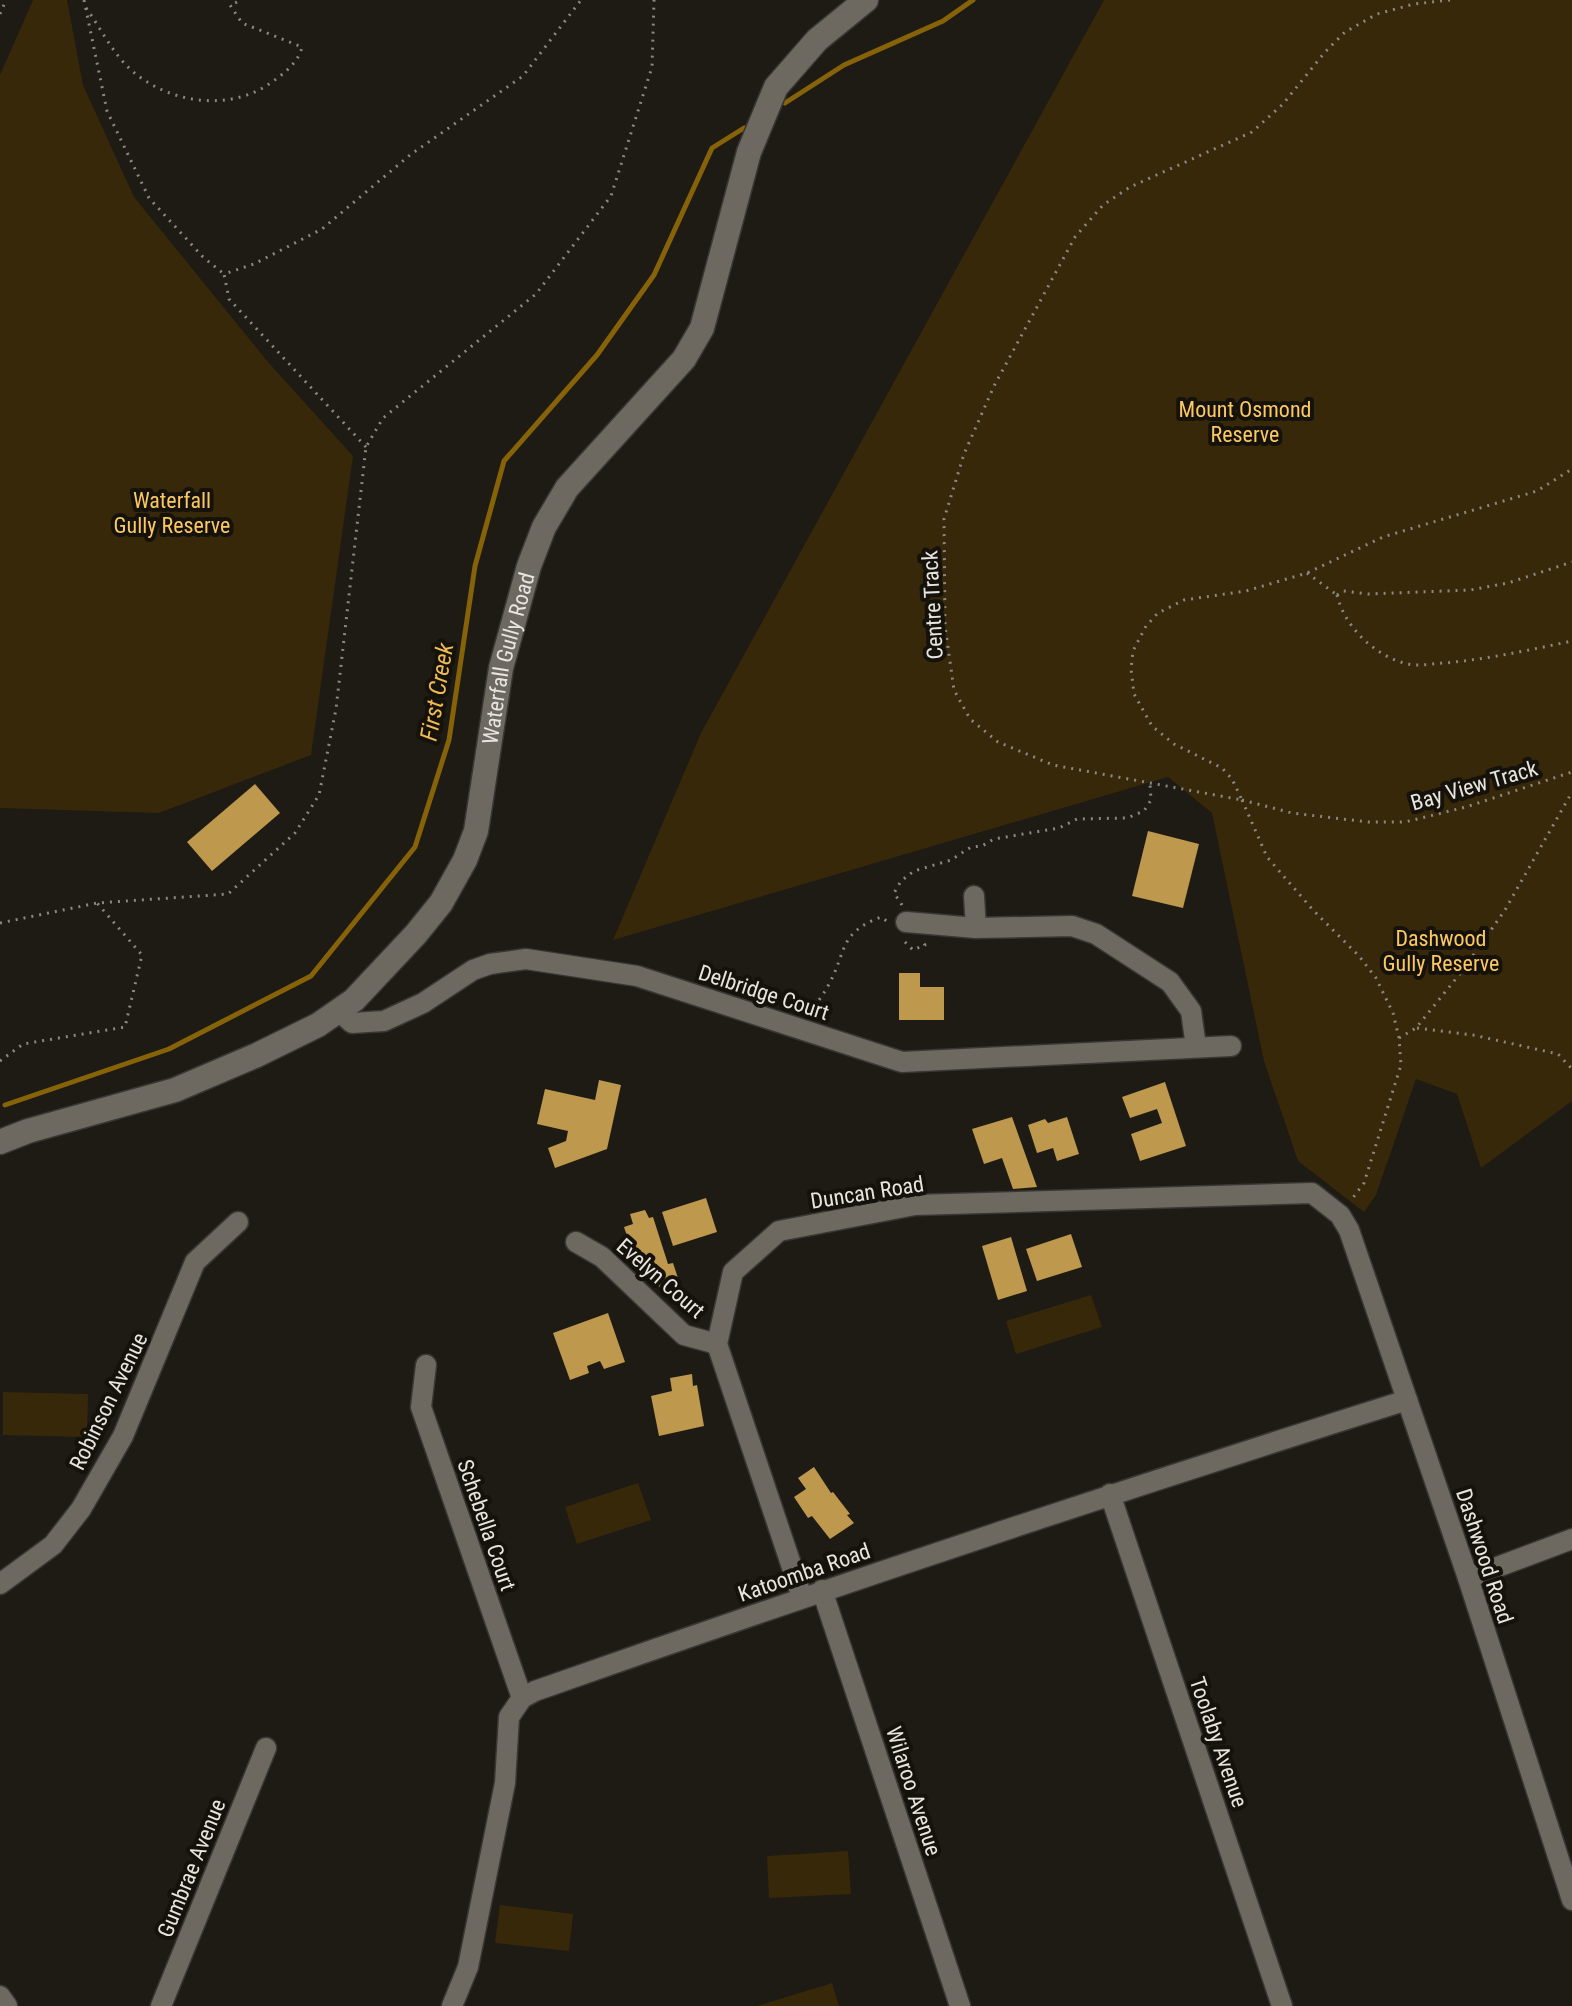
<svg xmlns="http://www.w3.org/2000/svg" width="1572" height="2006" viewBox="0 0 1572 2006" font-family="'Roboto Condensed',sans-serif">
<rect width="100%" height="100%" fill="#1e1a14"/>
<g fill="#37280a">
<polygon points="33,0 67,0 83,85 134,197 268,362 353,456 311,755 159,813 0,808 0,75"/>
<polygon points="1104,0 1572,0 1572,1101 1481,1168 1457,1094 1416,1079 1376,1195 1364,1212 1298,1161 1264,1061 1212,813 1168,777 613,940 701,733"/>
<polygon points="1091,1295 1102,1327 1016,1354 1006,1321"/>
<polygon points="3,1392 88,1394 87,1437 3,1435"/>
<polygon points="638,1483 651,1520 577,1544 565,1507"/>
<polygon points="848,1851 851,1894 769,1898 767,1856"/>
<polygon points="500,1905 573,1914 569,1951 495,1943"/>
<polygon points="832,1983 839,2006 757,2006"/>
</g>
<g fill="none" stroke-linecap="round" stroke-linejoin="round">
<g stroke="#866209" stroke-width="5">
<polyline points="785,103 844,65 943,21 973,0"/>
<polyline points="5,1105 169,1049 311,976 415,847 449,740 475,566 504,461 597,355 654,275 712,148 744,128"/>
</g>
</g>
<g fill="#bd984d">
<polygon points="255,784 280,813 212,871 187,842"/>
<polygon points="1148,831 1199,844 1183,908 1132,896"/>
<polygon points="899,973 920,973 920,987 944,987 944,1020 899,1020"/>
<polygon points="599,1080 621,1085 607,1149 555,1168 548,1148 566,1141 568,1131 537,1124 545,1089 595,1100"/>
<polygon points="1165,1082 1186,1146 1140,1161 1131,1134 1162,1123 1157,1109 1130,1118 1122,1097"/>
<polygon points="1012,1117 1037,1187 1013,1189 1002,1158 984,1164 972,1129"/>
<polygon points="1067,1117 1079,1154 1057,1161 1053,1148 1037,1153 1028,1125 1045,1119 1048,1123"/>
<polygon points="706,1198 717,1232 673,1246 662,1212"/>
<polygon points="645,1210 649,1218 653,1217 668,1264 673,1263 679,1281 659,1287 653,1271 640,1275 634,1255 627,1257 622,1245 629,1242 624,1227 633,1224 630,1214"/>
<polygon points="1071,1234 1082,1267 1037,1281 1026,1249"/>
<polygon points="1011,1237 1027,1291 998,1300 982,1246"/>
<polygon points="608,1313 625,1362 604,1369 600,1361 587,1366 589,1373 570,1380 553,1333"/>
<polygon points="692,1374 693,1386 697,1385 704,1426 659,1436 651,1396 672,1391 670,1378"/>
<polygon points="814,1467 831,1493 833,1492 850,1514 847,1515 854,1523 830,1539 812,1516 808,1518 794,1497 806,1489 798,1478"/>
</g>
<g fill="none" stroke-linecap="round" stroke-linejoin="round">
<g stroke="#393733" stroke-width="23">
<g id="minor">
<polyline points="974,896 976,928"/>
<polyline points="906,922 976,928 1072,926 1096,934 1170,982 1191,1011 1196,1047"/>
<polyline points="338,1010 352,1023 384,1021 423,1003 473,970 490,964 526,959 637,976 902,1062 1231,1046"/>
<polyline points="576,1242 602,1257 684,1335 717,1344"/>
<polyline points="426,1365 421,1407 522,1698"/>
<polyline points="1110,1494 1282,2006"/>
<polyline points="1468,1578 1572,1539"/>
<polyline points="0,1584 53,1545 81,1509 123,1436 195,1262 238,1222"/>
<polyline points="822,1590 960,2006"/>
<polyline points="802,1597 717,1344 733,1272 779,1231 915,1205 1312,1193 1340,1215 1349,1230 1468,1578 1572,1900"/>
<polyline points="0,1996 7,2006"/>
<polyline points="161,2006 266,1748"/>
<path d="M452,2006L468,1967L505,1783L509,1717L522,1698L535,1691C825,1589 1115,1492 1407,1400"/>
</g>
</g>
<g stroke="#393733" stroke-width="27">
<g id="tertiary">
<path id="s1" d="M0,1142L28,1131L175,1090L257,1055L318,1025L354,1000L416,934L441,903L465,860L476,831L501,668L529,566L544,527L567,488L684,359L702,328L749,152L776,87L817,40L866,0"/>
</g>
</g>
<g stroke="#8b8883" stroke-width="3" stroke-dasharray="2 6" stroke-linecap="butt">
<polyline points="84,0 107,111 149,198 203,257 224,274"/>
<polyline points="1450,0 1414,4 1377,14 1345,32 1325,52 1283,104 1252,132 1130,187 1103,205 1075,237 994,386 964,454 944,519 945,626 954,690 970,719 998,742 1053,765 1242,800 1232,779 1222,768 1174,744 1152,726 1134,694 1131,669 1133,651 1146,626 1158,613 1184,600 1246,591 1307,573 1383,537 1537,491 1572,469"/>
<path d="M86,8C100,27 112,52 129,68C165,102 224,112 266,86C281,76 298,64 302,47L242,23L230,5L242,0"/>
<polyline points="0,14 6,0"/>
<polyline points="366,447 229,299 224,274 254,264 322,229 410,155 523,76 581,0"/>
<polyline points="1307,573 1337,595"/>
<path d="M1337,595C1345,628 1376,657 1408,664C1420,667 1433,663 1445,663C1488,659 1530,650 1572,641"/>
<polyline points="1337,595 1343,591 1368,594 1470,590 1508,583 1572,562"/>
<polyline points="1242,800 1267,857 1313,910 1359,956 1376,978 1393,1013 1399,1038 1401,1065 1364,1183 1352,1199"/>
<polyline points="1242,800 1292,813 1368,822 1405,822 1466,807 1572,772"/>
<polyline points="902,905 894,893 901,881 914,871 951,860 971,847 982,846 994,839 1059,828 1077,819 1127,818 1144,811 1151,800 1150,783"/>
<polyline points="0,923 97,903 228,894 295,833 319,795 336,709 366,447 383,418 536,294 611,196 652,67 654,0"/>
<polyline points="905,942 913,950 925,945 923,942"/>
<path d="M810,1013C816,1004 823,995 828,986C847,952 838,933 881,917L888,922"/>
<polyline points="1417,1028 1473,1035 1558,1054 1572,1069"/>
<polyline points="1399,1038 1416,1028 1463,970 1505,910 1572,792"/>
<polyline points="0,1061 23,1044 125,1027 142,955 97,903"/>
</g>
<use href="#minor" stroke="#6d6860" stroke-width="20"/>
<use href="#tertiary" stroke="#6d6860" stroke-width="24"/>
</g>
<g text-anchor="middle" stroke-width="8" stroke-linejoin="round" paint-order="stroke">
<g font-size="22" fill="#fcc961" stroke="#15110b">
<text x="1245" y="417">Mount Osmond<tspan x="1245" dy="25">Reserve</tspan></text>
<text x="172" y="508">Waterfall<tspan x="172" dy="25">Gully Reserve</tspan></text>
<text x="1441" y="946">Dashwood<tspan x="1441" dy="25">Gully Reserve</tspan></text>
</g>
<g font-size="22" fill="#e8e5e1" stroke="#15110b">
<text transform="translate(932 605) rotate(-93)" y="8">Centre Track</text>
<text dy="8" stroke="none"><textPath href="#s1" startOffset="770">Waterfall Gully Road</textPath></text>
<text transform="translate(1474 785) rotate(-16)" y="8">Bay View Track</text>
<text transform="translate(764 992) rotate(18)" y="8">Delbridge Court</text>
<text transform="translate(867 1192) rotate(-9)" y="8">Duncan Road</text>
<text transform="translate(661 1278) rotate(41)" y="8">Evelyn Court</text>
<text transform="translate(108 1401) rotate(-64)" y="8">Robinson Avenue</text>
<text transform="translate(487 1525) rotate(71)" y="8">Schebella Court</text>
<text transform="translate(1485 1556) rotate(72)" y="8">Dashwood Road</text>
<text transform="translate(804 1572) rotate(-19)" y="8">Katoomba Road</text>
<text transform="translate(1219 1742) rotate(71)" y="8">Toolaby Avenue</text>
<text transform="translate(914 1791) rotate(72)" y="8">Wilaroo Avenue</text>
<text transform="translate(191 1868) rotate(-68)" y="8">Gumbrae Avenue</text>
</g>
<g font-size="24" font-style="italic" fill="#edbb52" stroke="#15110b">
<text transform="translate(437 692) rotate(-80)" y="8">First Creek</text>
</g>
</g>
</svg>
